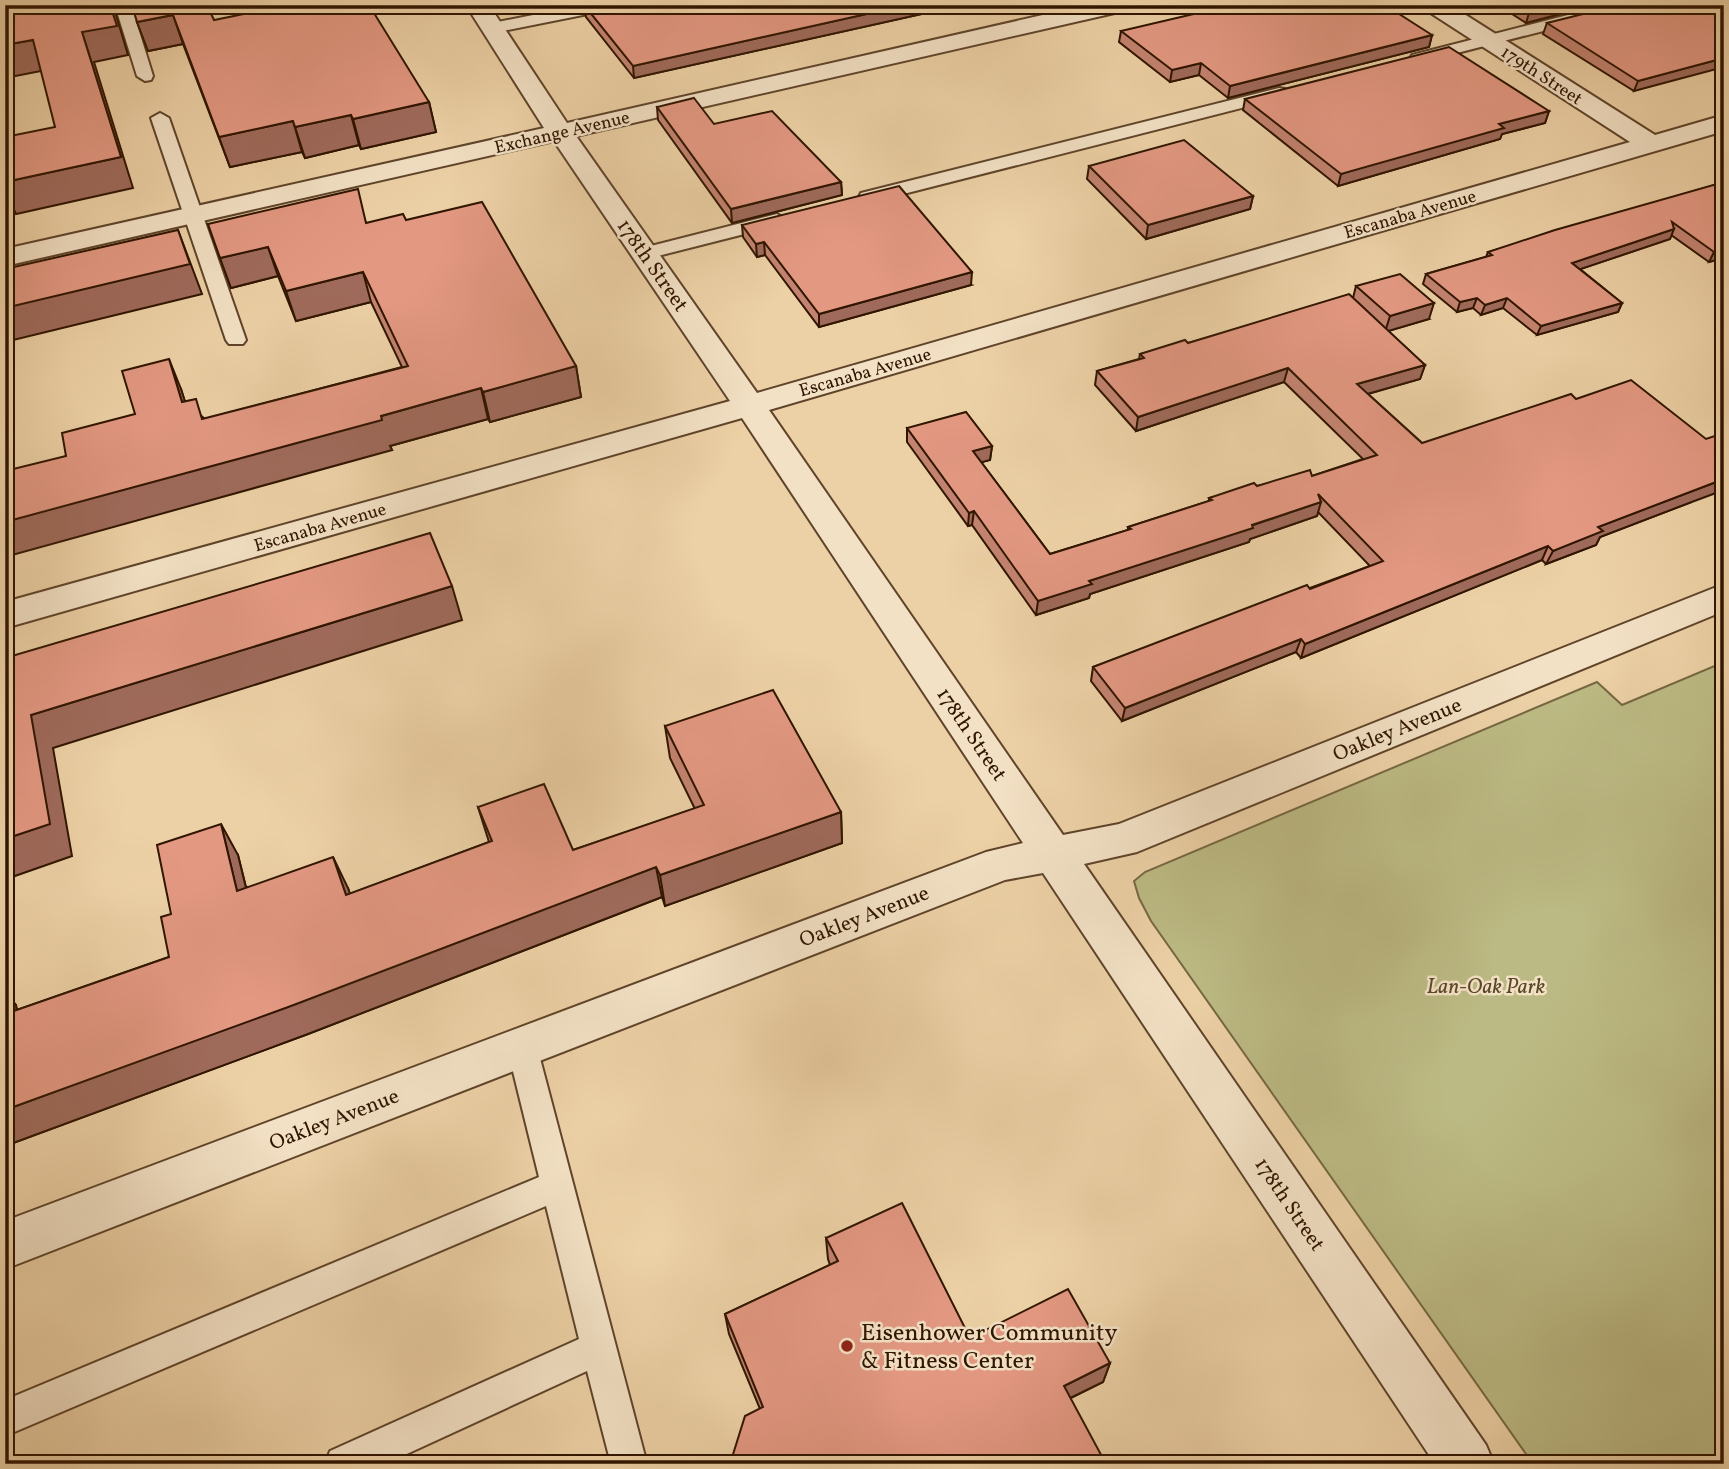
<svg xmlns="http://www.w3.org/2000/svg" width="1729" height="1469" viewBox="0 0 1729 1469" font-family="Vollkorn,serif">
<rect width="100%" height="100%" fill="#edd1a6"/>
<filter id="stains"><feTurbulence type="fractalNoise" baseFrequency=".00286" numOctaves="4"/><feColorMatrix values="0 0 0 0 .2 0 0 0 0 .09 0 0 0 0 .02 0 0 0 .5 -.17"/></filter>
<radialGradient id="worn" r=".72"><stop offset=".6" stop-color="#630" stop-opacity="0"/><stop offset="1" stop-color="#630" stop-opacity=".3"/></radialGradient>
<polygon fill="#bcba84" stroke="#766842" stroke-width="2" points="1724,662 1724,1464 1533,1464 1151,921 1139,898 1134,881 1145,872 1597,682 1622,705"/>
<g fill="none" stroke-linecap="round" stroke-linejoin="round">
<g stroke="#5f442a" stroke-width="4">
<g id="service">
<polygon points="115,5 131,5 153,76 151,80 145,81 137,76"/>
<polygon points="583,5 616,5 608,10 493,33 485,28 493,23"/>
<polygon points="1607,5 1635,5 1633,8 1418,63 1410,58 1412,55"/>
<polygon points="1279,88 1285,89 1287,93 1285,97 868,203 859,197 861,193"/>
<polygon points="160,113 169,118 246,340 243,344 229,344 226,340 151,118"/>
<polygon points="777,214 786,220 784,224 646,259 636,253 639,249"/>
<polygon points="522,1033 533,1037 537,1047 647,1464 611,1464 587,1371 385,1464 325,1464 330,1451 579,1339 546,1206 5,1436 5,1400 539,1177 507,1047 511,1037"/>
</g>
</g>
<g stroke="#5f442a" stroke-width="4">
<polygon id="minor" points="466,5 489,5 567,123 1087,5 1130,5 1127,10 1119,12 576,136 757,393 1630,142 1426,10 1423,5 1450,5 1655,135 1724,115 1724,131 769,410 1063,835 1119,824 1724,584 1724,611 1137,852 1084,864 1486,1445 1494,1464 1435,1464 1043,873 1005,880 5,1269 5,1221 986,852 1023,843 742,418 5,628 5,602 730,401 554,141 5,266 5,249 544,128"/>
</g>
<use href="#service" fill="#f3e1c5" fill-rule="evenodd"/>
<use href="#minor" fill="#f3e1c5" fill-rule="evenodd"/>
</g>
<g fill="#c38370" stroke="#301500" stroke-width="2">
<polygon points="584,5 962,5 634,78 586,17"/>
<polygon points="1498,5 1595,5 1526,23"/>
<polygon points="1724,5 1634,91 1543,34 1547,23"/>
<polygon points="214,20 429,102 436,132 361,149 359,145 305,158 302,152 230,167 183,44 148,51 137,22"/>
<polygon points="1121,31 1432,35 1429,47 1228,98 1199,75 1170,82 1119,42"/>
<polygon points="1245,99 1549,111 1545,123 1502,134 1500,139 1338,186 1243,110"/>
<polygon points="657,107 714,124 841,182 842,195 732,223 658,120"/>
<polygon points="1089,166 1253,196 1250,209 1146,239 1087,179"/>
<polygon points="1724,182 1724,258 1709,262 1671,235 1670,239 1580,269 1622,303 1618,312 1537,335 1503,308 1481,315 1473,308 1457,312 1423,284 1426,274 1486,257 1488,252"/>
<polygon points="406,220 576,366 581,397 490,422 488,419 390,446 392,450 66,456 135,414 181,389 185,402 205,419 402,367 371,302 296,321 278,276 231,288 208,224 367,223"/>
<polygon points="742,225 971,285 819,327 765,255 757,257 743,237"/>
<polygon points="1356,286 1429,319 1388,331 1425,365 1420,379 1368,394 1422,443 1689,503 1600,537 1596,545 1546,564 1542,560 1301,658 1296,652 1122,721 1091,681 1093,667 1370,566 1318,512 1317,516 1250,539 1249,542 1090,594 1089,598 1036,615 972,525 968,526 907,442 907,428 992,446 990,460 981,462 1050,554 1128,530 1128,527 1209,501 1209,498 1257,486 1312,476 1363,459 1284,382 1136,431 1095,385 1097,371 1139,359 1140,354 1188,343 1353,298"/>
<polygon points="665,726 841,812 842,843 665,906 662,897 308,1034 5,1146 5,993 16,1005 17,1010 169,957 171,914 238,855 246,887 348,888 350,894 489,842 478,807 573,850 695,809 670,758"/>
<polygon points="826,1238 970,1338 1110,1363 1103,1382 1071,1398 760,1409 729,1334 725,1314 830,1265 828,1259"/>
</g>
<g fill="#9f6a5b" stroke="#301500" stroke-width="2">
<polygon points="110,5 113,5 128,55 94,62 133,188 16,214 5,191 5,182 121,157 82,32"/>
<polygon points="907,5 962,5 634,78 633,66"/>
<polygon points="1559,5 1595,5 1526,23 1529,13"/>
<polygon points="173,15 183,44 148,51 137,22"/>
<polygon points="1432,35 1429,47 1228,98 1230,86"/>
<polygon points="33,40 46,70 5,78 5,45"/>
<polygon points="1724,58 1724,67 1634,91 1638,81"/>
<polygon points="1201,63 1199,75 1170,82 1172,70"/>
<polygon points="429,102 436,132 361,149 353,119"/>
<polygon points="1549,111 1545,123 1502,134 1500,139 1338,186 1341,174 1499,124"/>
<polygon points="351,115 359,145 305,158 295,127"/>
<polygon points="293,121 302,152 230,167 219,137"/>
<polygon points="841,182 842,195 732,223 731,209"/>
<polygon points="1253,196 1250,209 1146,239 1148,225"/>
<polygon points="1674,229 1670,239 1569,273 1572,263"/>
<polygon points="178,230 202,294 5,342 5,308"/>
<polygon points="764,242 765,255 757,257 756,244"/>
<polygon points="268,247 278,276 231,288 220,258"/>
<polygon points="1724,249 1724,258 1709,262 1714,252"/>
<polygon points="363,272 371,302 296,321 286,291"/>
<polygon points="972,272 971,285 819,327 819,314"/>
<polygon points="1477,298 1473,308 1457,312 1460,302"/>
<polygon points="1507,298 1503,308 1481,315 1485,305"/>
<polygon points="1434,303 1429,319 1385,332 1390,316"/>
<polygon points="1622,303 1618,312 1537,335 1541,326"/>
<polygon points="169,359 181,389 195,433 182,402"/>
<polygon points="1425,365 1420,379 1353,398 1357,384"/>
<polygon points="576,366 581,397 490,422 483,392"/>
<polygon points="1288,368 1284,382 1136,431 1138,417"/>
<polygon points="481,388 488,419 390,446 392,450 5,557 5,522"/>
<polygon points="992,446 990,460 972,465 973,451"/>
<polygon points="1724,479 1724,490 1689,503 1600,537 1596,545 1546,564 1553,551 1598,527"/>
<polygon points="1321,502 1317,516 1250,539 1249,542 1090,594 1089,598 1036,615 1038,601 1089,581"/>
<polygon points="974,511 972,525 968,526 969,513"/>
<polygon points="1548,546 1542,560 1301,658 1305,644"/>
<polygon points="452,586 462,620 53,748 72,856 12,877 5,868 5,839 31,715"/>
<polygon points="1301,639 1296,652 1122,721 1125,708"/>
<polygon points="841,812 842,843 665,906 660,875"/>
<polygon points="221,824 238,855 254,921 237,891"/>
<polygon points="333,857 348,888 360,926 346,895"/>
<polygon points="656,867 662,897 308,1034 5,1146 5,1110"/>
<polygon points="5,993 16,1005 21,1046 5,1028"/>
<polygon points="1110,1363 1103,1382 1058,1404 1064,1386"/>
</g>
<g fill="#e39882" stroke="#301500" stroke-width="2">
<polygon points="5,5 110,5 117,26 82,32 121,157 5,182 5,137 55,127 33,40 5,45"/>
<polygon points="132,5 207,5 214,20 288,5 369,5 429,102 353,119 351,115 295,127 293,121 219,137 173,15 137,22"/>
<polygon points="584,5 907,5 633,66"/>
<polygon points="1232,5 1385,5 1432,35 1230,86 1201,63 1172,70 1121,31"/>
<polygon points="1517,5 1559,5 1529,13"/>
<polygon points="1619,5 1724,5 1724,58 1638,81 1547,23"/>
<polygon points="1449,47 1549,111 1499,124 1504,128 1341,174 1245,99"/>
<polygon points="694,98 714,124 772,111 841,182 731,209 657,107"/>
<polygon points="1184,140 1253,196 1148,225 1089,166"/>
<polygon points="1724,182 1724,249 1714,252 1672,222 1674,229 1572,263 1622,303 1541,326 1507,298 1485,305 1477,298 1460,302 1426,274 1492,255 1488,252 1555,230"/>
<polygon points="899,186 972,272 819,314 764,242 756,244 742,225"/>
<polygon points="358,189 366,223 403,214 406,220 482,202 576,366 483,392 481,388 381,416 382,420 5,522 5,471 66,456 62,433 135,414 122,371 169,359 182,402 196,399 202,419 408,366 363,272 286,291 268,247 220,258 208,224"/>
<polygon points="178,230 190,264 5,308 5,269"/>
<polygon points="1400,274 1434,303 1390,316 1356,286"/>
<polygon points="1349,294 1425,365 1357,384 1422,443 1571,394 1576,399 1631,380 1706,439 1724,433 1724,479 1598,527 1603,531 1553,551 1548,546 1305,644 1301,639 1125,708 1093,667 1307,585 1310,589 1383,561 1318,494 1321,502 1252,525 1253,528 1089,581 1092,584 1038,601 974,511 969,513 907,428 966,412 992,446 973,451 1050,554 1131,529 1128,527 1212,500 1209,498 1254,483 1257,486 1310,470 1312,476 1377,455 1288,368 1138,417 1097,371 1144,358 1140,354 1185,340 1188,343"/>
<polygon points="430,533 452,586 31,715 50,824 5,839 5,658"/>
<polygon points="773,690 841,812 660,875 656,867 291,1006 5,1110 5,1014 169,957 161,917 171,914 157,845 221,824 237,891 333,857 346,895 492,841 478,807 544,784 573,850 704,805 665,726"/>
<polygon points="902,1203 970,1338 1068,1289 1110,1363 1064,1386 1106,1464 730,1464 745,1416 763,1407 725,1314 838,1261 826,1238"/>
</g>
<circle fill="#8f2418" stroke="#f3e1c5" stroke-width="2.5" cx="847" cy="1346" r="7"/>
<g text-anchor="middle" stroke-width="5" stroke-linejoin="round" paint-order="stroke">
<g font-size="18" fill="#301500" stroke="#f3e1c5">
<text transform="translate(1542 75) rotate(33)" y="6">179th Street</text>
<text transform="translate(562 132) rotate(-13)" y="6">Exchange Avenue</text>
<text transform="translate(1410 214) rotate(-16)" y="6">Escanaba Avenue</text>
<text transform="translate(865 372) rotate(-16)" y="6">Escanaba Avenue</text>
<text transform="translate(320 527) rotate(-16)" y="6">Escanaba Avenue</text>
</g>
<g font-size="21" fill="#301500" stroke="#f3e1c5">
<text transform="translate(653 265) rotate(55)" y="7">178th Street</text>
<text transform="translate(1397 729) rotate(-22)" y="7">Oakley Avenue</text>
<text transform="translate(972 734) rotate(56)" y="7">178th Street</text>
<text transform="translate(864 916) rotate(-21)" y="7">Oakley Avenue</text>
<text transform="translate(334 1119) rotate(-21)" y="7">Oakley Avenue</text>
<text transform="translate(1290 1204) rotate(56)" y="7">178th Street</text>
</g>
<g font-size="21" font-style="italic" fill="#5a4728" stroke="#f3e1c5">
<text x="1486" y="993">Lan-Oak Park</text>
</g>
<g font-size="24" fill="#301500" stroke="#f3e1c5" text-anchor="start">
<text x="861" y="1340">Eisenhower Community<tspan x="861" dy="28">&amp; Fitness Center</tspan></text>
</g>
</g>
<rect width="1729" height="1469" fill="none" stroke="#edd1a6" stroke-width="28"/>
<rect x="7" y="7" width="1715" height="1455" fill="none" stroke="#301500" stroke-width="3.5"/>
<rect x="14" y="14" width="1701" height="1441" fill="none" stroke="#301500" stroke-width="2"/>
<rect width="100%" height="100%" filter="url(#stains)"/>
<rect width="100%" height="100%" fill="url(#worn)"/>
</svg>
